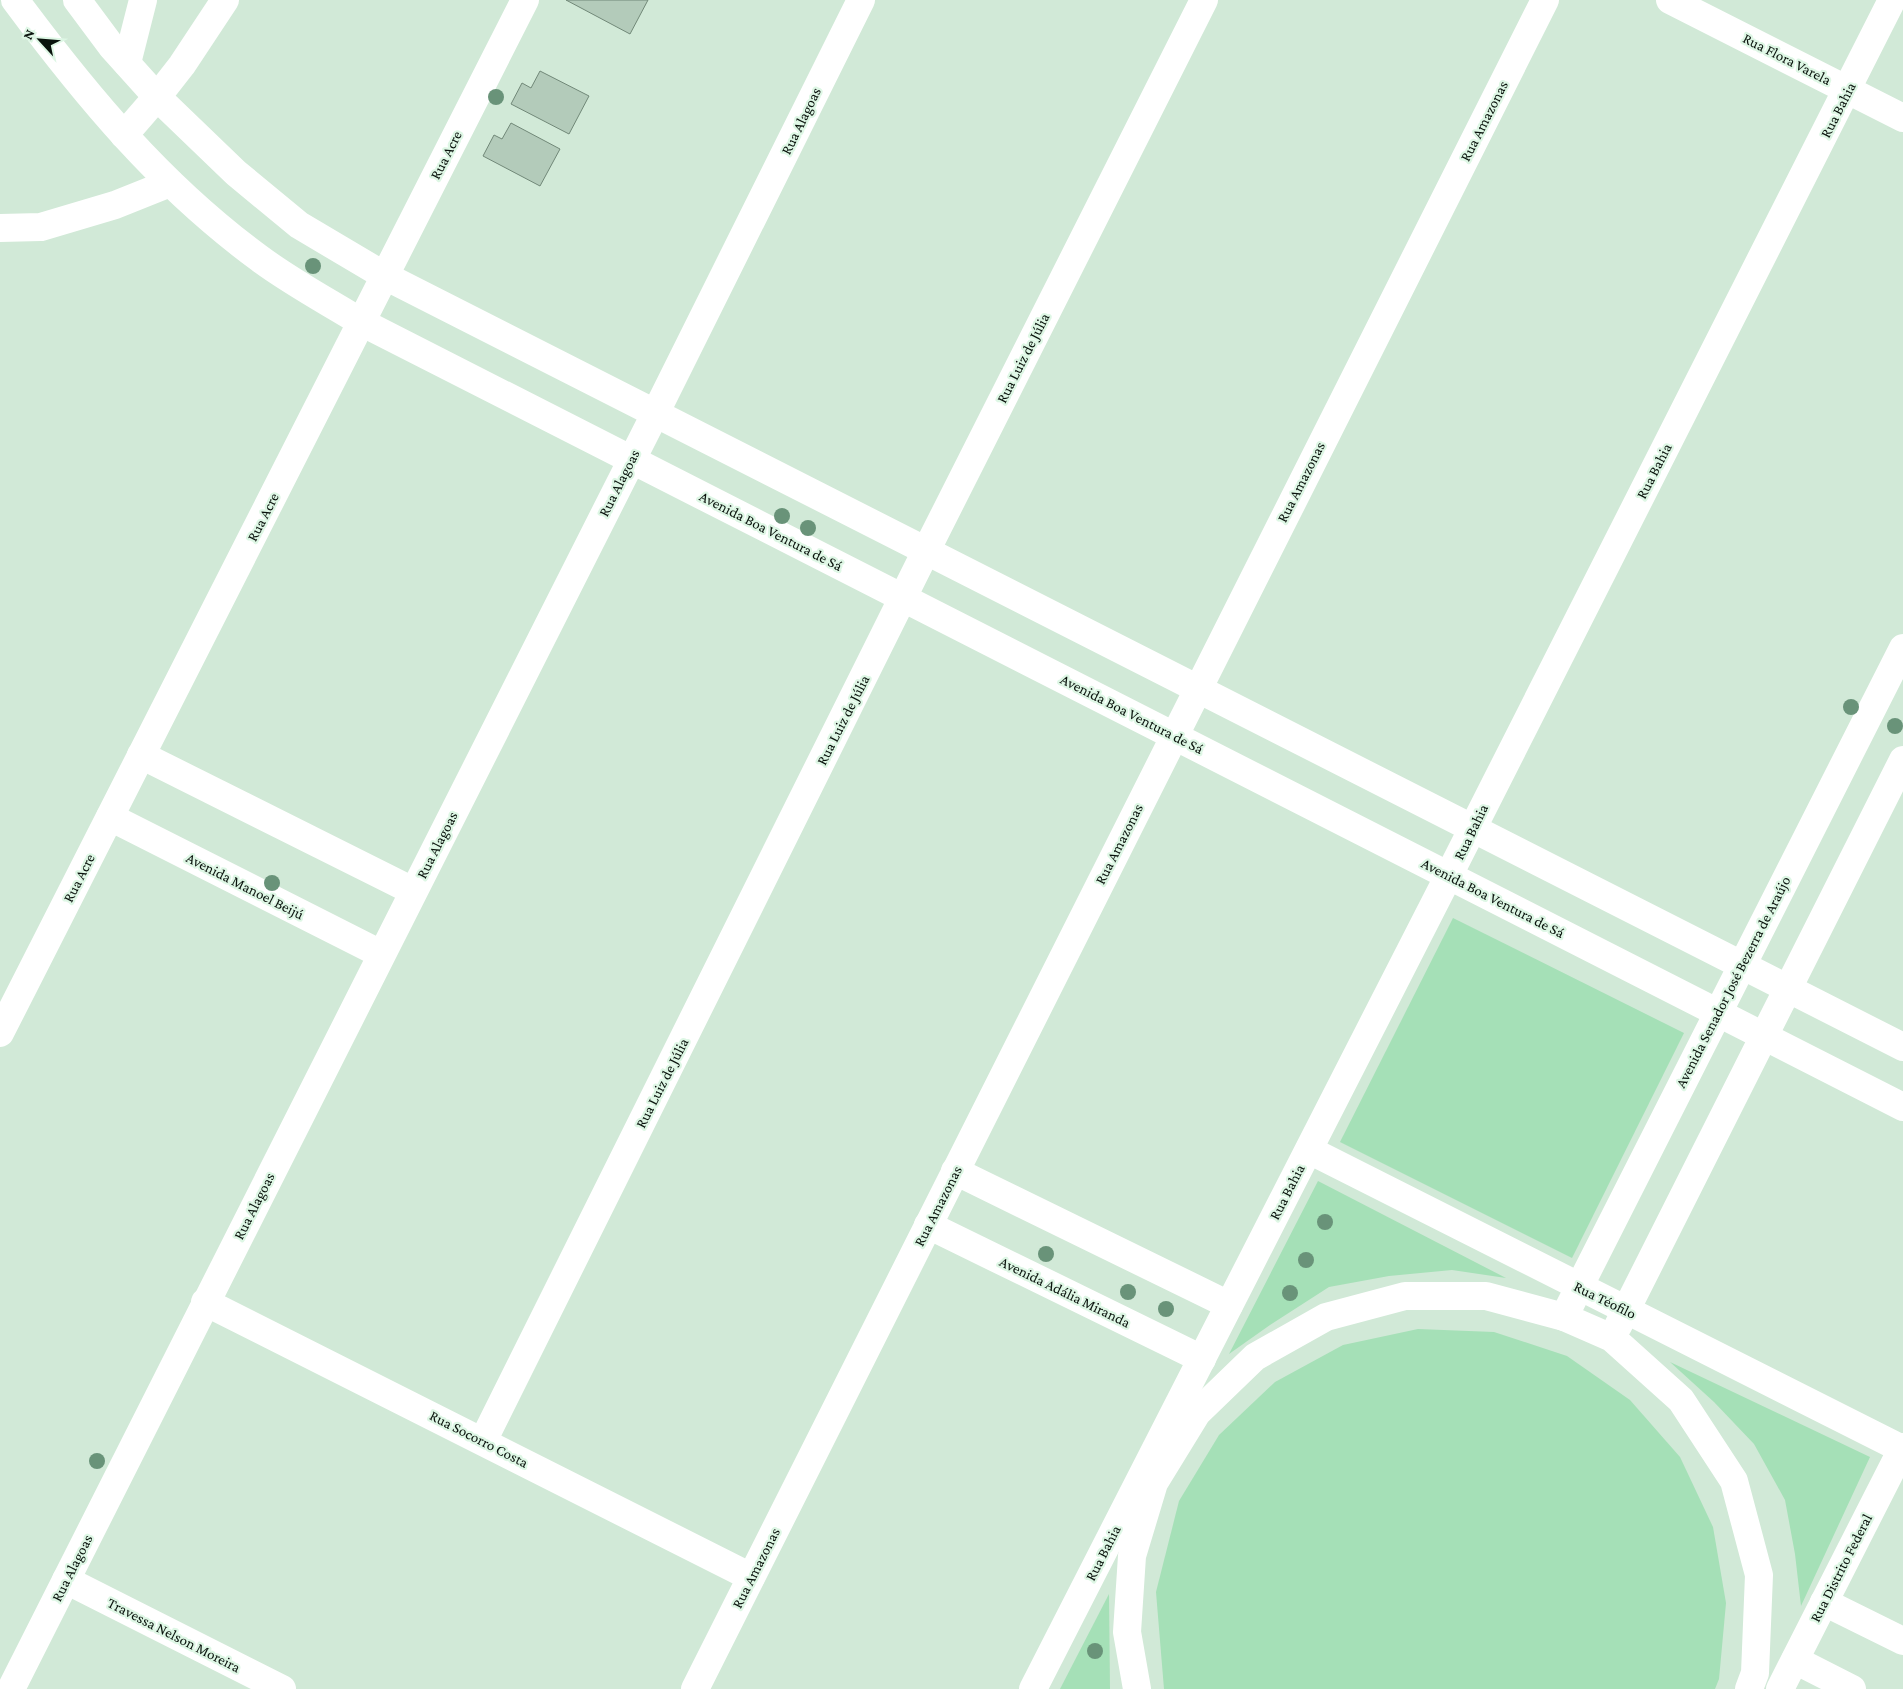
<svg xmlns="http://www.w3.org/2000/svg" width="1903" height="1689" viewBox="0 0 1903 1689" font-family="'Crimson Pro',serif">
<rect width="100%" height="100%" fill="#d1e9d7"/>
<g fill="#a5e0b7">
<polygon points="1453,918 1684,1033 1572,1258 1340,1142"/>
<polygon points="1318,1181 1506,1278 1452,1270 1389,1276 1329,1287 1270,1325 1229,1354"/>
<polygon points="1418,1329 1494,1332 1567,1356 1630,1400 1680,1457 1713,1527 1726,1603 1719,1679 1715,1689 1164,1689 1156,1592 1179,1501 1219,1435 1275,1382 1343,1345"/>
<polygon points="1670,1362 1870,1457 1801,1606 1795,1554 1785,1500 1754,1444 1714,1402"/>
<polygon points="1109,1594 1110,1689 1060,1689"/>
</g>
<g fill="#b3cbba" stroke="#718878">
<polygon points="566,0 648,0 630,34"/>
<polygon points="540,71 589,96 569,134 511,104 522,83 531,88"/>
<polygon points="511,123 560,149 540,186 483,156 494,135 502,139"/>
</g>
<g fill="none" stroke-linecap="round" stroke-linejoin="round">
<g stroke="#fff" stroke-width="28">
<path d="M15,0C87,97 161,186 259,258C291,282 327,301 361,322L1903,1107"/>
<polyline points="77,0 112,47 157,97 236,173 299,225 385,276 1903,1047"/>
<polyline points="1670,0 1903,118"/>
<polyline points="127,63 143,0"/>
<polyline points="124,135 157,97 182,65 225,0"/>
<polyline points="0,228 41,227 115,205 170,183"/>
<polyline points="141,755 413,891"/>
<polyline points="110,817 381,954"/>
<polyline points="0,1033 525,0"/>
<polyline points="1309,1150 1902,1449"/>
<polyline points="955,1171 1229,1305"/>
<polyline points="928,1225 1202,1359"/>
<polyline points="205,1302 751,1577"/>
<polyline points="1564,1317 1903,648"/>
<polyline points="1618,1326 1903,760"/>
<polyline points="483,1441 926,551 1204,0"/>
<polyline points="66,1580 282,1689"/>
<polyline points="1824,1602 1903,1641"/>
<polyline points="1795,1660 1852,1689"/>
<polyline points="11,1689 655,414 861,0"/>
<polyline points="695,1689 1545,0"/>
<polyline points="1033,1689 1449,875 1892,0"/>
<polyline points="1137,1689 1127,1632 1132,1556 1154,1483 1197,1413 1255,1357 1326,1317 1405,1296 1486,1296 1564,1317 1612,1338 1681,1400 1734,1481 1759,1575 1755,1673 1749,1689"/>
<polyline points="1780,1689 1903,1447"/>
</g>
</g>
<g fill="#699379">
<circle cx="496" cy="97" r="8"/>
<circle cx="313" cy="266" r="8"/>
<circle cx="782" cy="516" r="8"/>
<circle cx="808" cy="528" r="8"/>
<circle cx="1851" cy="707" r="8"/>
<circle cx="1895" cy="726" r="8"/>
<circle cx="272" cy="883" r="8"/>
<circle cx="1325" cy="1222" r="8"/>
<circle cx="1046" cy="1254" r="8"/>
<circle cx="1306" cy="1260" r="8"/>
<circle cx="1128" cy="1292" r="8"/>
<circle cx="1290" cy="1293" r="8"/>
<circle cx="1166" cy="1309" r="8"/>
<circle cx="97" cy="1461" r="8"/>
<circle cx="1095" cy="1651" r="8"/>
</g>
<g text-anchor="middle" stroke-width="4.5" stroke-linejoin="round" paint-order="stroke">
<g font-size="15" fill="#0a130d" stroke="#def7e5">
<text transform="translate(1787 59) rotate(27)" y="5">Rua Flora Varela</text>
<text transform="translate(1838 110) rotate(-63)" y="5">Rua Bahia</text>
<text transform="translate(801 121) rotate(-64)" y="5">Rua Alagoas</text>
<text transform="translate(1484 121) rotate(-63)" y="5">Rua Amazonas</text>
<text transform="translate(446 155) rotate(-63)" y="5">Rua Acre</text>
<text transform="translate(1023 358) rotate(-63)" y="5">Rua Luiz de Júlia</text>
<text transform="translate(1654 471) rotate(-63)" y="5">Rua Bahia</text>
<text transform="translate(1301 482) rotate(-63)" y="5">Rua Amazonas</text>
<text transform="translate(619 483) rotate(-63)" y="5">Rua Alagoas</text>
<text transform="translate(263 517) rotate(-63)" y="5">Rua Acre</text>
<text transform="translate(771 531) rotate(27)" y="5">Avenida Boa Ventura de Sá</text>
<text transform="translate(1132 714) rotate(27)" y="5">Avenida Boa Ventura de Sá</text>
<text transform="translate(843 720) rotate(-63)" y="5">Rua Luiz de Júlia</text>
<text transform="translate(1471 832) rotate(-64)" y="5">Rua Bahia</text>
<text transform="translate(1119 844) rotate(-63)" y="5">Rua Amazonas</text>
<text transform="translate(437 845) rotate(-63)" y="5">Rua Alagoas</text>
<text transform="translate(79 878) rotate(-63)" y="5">Rua Acre</text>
<text transform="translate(245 886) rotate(27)" y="5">Avenida Manoel Beijú</text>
<text transform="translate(1493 898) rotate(27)" y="5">Avenida Boa Ventura de Sá</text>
<text transform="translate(1733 982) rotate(-63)" y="5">Avenida Senador José Bezerra de Araújo</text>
<text transform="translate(662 1083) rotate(-63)" y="5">Rua Luiz de Júlia</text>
<text transform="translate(1287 1192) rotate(-63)" y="5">Rua Bahia</text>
<text transform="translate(254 1206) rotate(-63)" y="5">Rua Alagoas</text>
<text transform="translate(938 1206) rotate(-63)" y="5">Rua Amazonas</text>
<text transform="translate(1065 1292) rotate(26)" y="5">Avenida Adália Miranda</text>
<text transform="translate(1605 1300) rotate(26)" y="5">Rua Téofilo</text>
<text transform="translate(479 1439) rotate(27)" y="5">Rua Socorro Costa</text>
<text transform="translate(1103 1553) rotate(-63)" y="5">Rua Bahia</text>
<text transform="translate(72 1568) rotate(-63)" y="5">Rua Alagoas</text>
<text transform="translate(756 1568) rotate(-63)" y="5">Rua Amazonas</text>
<text transform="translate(1841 1568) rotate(-63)" y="5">Rua Distrito Federal</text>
<text transform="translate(174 1635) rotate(27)" y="5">Travessa Nelson Moreira</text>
</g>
</g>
<g transform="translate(40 40) rotate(296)" stroke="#def7e5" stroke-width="4" paint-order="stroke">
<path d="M0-4L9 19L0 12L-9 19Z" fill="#0a130d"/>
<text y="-8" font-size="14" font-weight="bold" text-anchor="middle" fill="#0a130d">N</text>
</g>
</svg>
